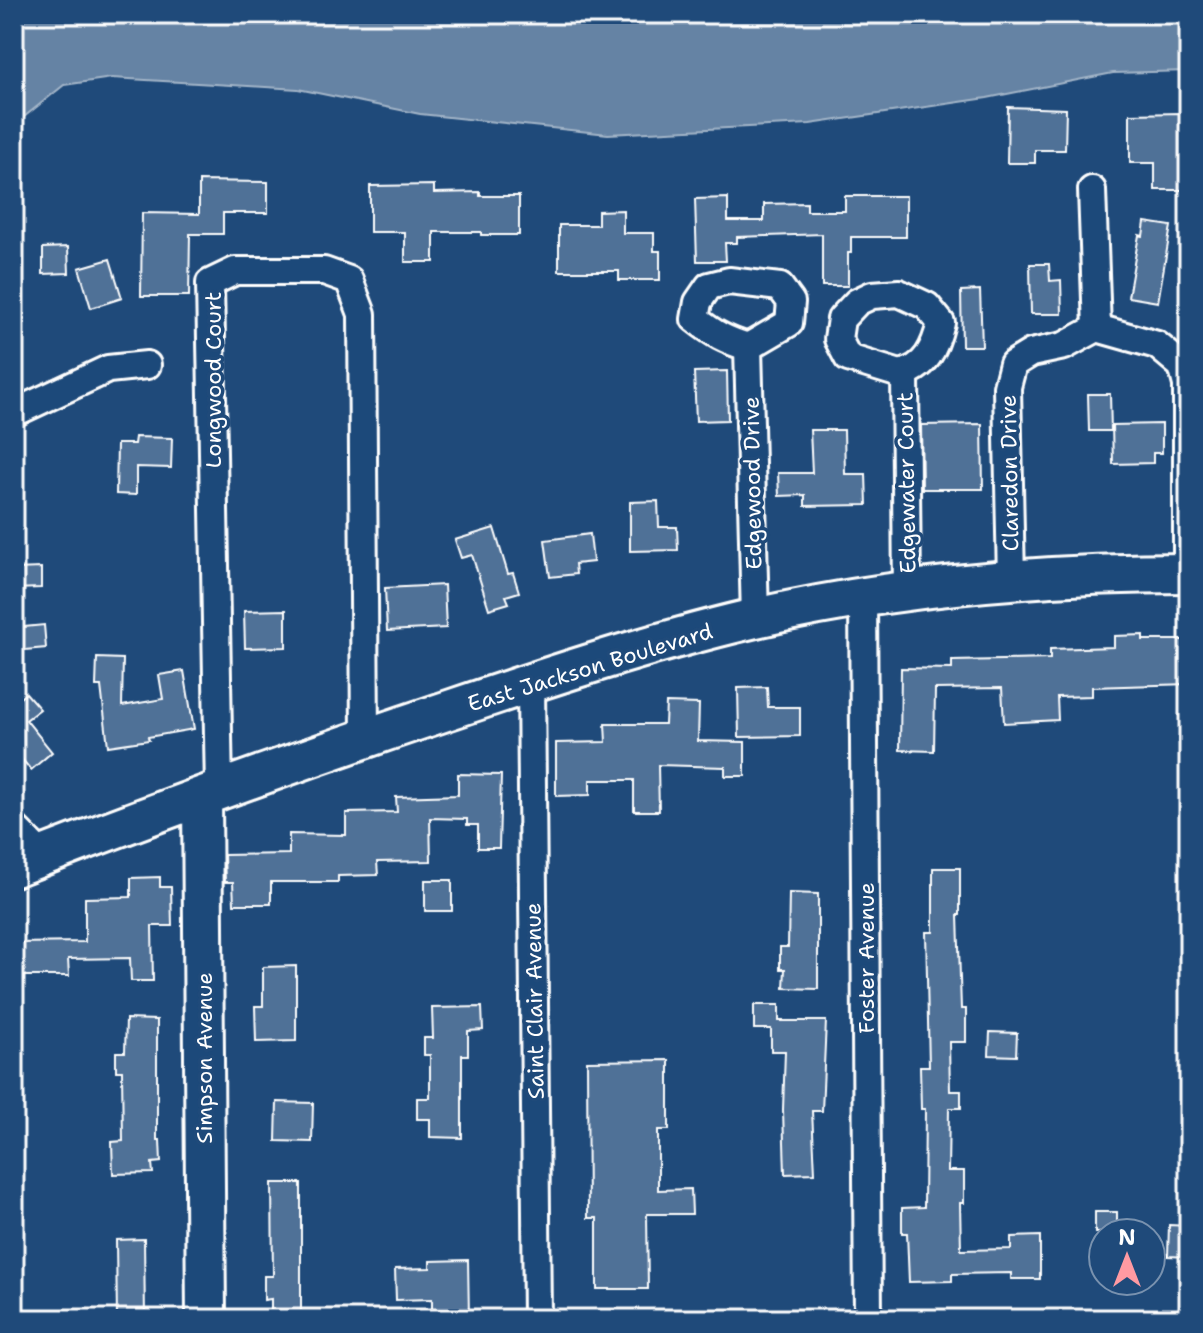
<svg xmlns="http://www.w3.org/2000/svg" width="1203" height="1333" font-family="'Shantell Sans',sans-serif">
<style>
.water{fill:#6583a4;stroke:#a3b5c8;stroke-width:2}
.building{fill:#507197;stroke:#fff;stroke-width:2}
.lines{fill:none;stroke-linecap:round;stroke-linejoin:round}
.street-casing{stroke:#fff;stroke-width:32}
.secondary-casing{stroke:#fff;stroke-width:44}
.street{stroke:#1f4a7a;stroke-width:26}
.secondary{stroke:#1f4a7a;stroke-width:38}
.labels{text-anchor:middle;stroke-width:7;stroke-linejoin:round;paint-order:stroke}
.street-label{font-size:22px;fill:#fff;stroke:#1f4a7a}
</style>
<rect width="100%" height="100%" fill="#1f4a7a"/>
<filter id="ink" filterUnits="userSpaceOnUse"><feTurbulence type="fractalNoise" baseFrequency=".0125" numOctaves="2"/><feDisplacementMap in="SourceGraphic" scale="16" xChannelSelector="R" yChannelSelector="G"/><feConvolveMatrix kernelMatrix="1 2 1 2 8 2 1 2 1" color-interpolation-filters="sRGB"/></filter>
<g filter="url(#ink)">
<polygon class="water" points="14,14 1189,14 1189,71 1113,73 987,98 810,124 608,134 420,114 298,89 112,78 64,85 14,125"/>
<g class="building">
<polygon points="1008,107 1066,109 1065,150 1035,150 1035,163 1007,163"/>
<polygon points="1182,113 1185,190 1155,190 1155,163 1130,163 1130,114"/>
<polygon points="199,181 268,182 268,213 223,213 223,234 190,234 189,296 141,296 142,213 199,214"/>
<polygon points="434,185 434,193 480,192 480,196 519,196 519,235 481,235 481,232 434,232 434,262 405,262 405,232 370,232 370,186"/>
<polygon points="845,196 906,196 906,237 851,237 851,253 848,253 848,286 822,286 822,234 737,237 737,243 725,243 726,261 697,261 695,199 728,198 728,221 764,221 764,204 807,203 807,211 845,211"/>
<polygon points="623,210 623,233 654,233 654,251 660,251 660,280 619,280 619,271 559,271 559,225 598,225 598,211"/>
<polygon points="1145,222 1171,226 1158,302 1128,297 1139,235 1143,236"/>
<polygon points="68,247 69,273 43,274 43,248"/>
<polygon points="110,259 122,298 91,308 79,268"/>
<polygon points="1030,264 1049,264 1050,281 1061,280 1062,314 1031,314"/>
<polygon points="980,290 982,346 962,346 961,291"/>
<polygon points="727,371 728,420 696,421 694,372"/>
<polygon points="1088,394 1110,394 1111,431 1089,431"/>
<polygon points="982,424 983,489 922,489 921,425"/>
<polygon points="1162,424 1162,453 1153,453 1153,463 1113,464 1112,425"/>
<polygon points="810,430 844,430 845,474 866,474 867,505 805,506 805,495 779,496 778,473 812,473"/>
<polygon points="135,437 172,438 171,468 136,467 136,495 116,494 117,444 134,444"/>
<polygon points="658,501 659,527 677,527 678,550 630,551 630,502"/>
<polygon points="494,528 508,574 513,573 519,592 506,596 509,603 489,609 472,555 461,558 455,540"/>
<polygon points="590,534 593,562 575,564 576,574 550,577 545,540"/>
<polygon points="41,568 41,588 14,589 14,569"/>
<polygon points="444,585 446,628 387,631 385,588"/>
<polygon points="286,610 286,647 245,648 244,611"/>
<polygon points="44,625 46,648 14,651 14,628"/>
<polygon points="1143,635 1143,640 1189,640 1189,684 1092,687 1092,696 1057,697 1058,720 1004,723 1002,688 935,689 934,751 900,750 901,668 952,669 952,661 1050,659 1050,649 1114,647 1114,636"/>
<polygon points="97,658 123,659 122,706 163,699 159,675 184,671 194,729 148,737 149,740 108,746 101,686 96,686"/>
<polygon points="767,687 768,707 800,707 800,736 739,737 738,688"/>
<polygon points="26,693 40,709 26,720 52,752 31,770 14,750 14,703"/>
<polygon points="666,703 699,704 698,741 745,742 745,776 725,776 725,767 658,765 659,811 634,811 634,780 590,780 590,795 556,796 556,743 606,742 605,724 665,724"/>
<polygon points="458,774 501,775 499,848 478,848 478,825 467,825 467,819 430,818 431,861 377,862 378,875 338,876 338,882 271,882 271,904 234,904 233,882 225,882 224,855 289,854 289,834 346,835 346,813 397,812 396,797 458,795"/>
<polygon points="933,868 960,868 960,915 958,915 961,1009 966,1009 966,1042 949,1042 950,1091 961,1091 961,1108 949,1108 948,1171 964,1171 964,1203 960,1203 961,1250 1011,1249 1011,1237 1040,1236 1040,1279 1011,1279 1011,1273 952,1274 952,1281 909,1282 907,1233 902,1233 902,1208 924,1207 925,1109 921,1109 920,1066 929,1066 926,932 933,932"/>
<polygon points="160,877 160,887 171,887 172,926 152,926 153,981 131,981 130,958 68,959 69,976 18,976 17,970 14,970 14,943 85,942 85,898 131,897 131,878"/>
<rect x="425" y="880" width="27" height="31"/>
<polygon points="789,893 818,894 818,989 784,988 785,969 780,969 780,947 788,947"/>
<polygon points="296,966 296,1041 256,1042 255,1006 263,1006 263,967"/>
<polygon points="754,1005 779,1005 779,1021 826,1021 822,1111 812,1111 815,1173 785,1174 783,1110 785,1051 771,1051 771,1029 754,1029"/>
<polygon points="482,1007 483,1030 468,1031 468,1055 462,1055 462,1138 430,1137 430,1119 417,1119 417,1098 430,1098 430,1055 424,1055 424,1038 433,1038 432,1008"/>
<polygon points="126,1019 157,1020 157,1140 160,1140 161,1162 152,1163 153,1173 113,1174 112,1142 123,1141 122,1071 116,1071 116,1052 125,1052"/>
<polygon points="990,1032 1017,1033 1016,1056 989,1055"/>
<polygon points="669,1060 669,1130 658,1130 658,1190 691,1189 692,1214 647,1214 648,1289 597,1289 597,1218 588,1218 587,1061"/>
<polygon points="277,1102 313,1103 312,1142 276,1141"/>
<polygon points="272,1183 301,1183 301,1312 271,1313 271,1299 264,1300 264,1276 273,1276"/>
<rect x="1095" y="1212" width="22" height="21"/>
<polygon points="1169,1225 1189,1226 1189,1257 1168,1256"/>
<polygon points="144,1239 145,1319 117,1319 116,1240"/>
<polygon points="468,1260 469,1319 432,1319 432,1299 396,1300 395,1269 430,1268 430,1261"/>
</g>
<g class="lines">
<defs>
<g id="street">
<polyline points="1092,190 1097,328"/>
<path d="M729,281L780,287L791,302L789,323L748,347C725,340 714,334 695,319L698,302L709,286Z"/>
<path d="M899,293L927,306L941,323C935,348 926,368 900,374L848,358L838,339L841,319L857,302L872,295Z"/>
<polyline points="748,347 755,618"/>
<polyline points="905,374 907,592"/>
<polyline points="14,413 108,369 147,365"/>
<polyline points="1011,580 1007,387 1013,364 1031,353 1064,346 1097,328 1157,345 1182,366 1187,385 1187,573"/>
<polyline points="863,598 868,1319"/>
<polyline points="531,682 537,1319"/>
<polyline points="219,791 210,283 235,271 324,271 349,280 362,314 365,738"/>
<polyline points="14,827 43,856"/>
</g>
<g id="secondary">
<polyline points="202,797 206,1319"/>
<path d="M14,867C159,811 305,758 452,709C550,676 650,643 751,619C894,586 1043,573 1189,573"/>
</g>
</defs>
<use href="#street" class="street-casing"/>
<use href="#secondary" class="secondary-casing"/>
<use href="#street" class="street"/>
<use href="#secondary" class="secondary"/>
</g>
</g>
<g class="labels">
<g class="street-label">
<text transform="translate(213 380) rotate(-90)" y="8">Longwood Court</text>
<text transform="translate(1009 473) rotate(-91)" y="8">Claredon Drive</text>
<text transform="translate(752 483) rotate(-91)" y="8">Edgewood Drive</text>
<text transform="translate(906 483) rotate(-91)" y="8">Edgewater Court</text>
<text transform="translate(590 667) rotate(-17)" y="8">East Jackson Boulevard</text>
<text transform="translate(866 958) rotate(-90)" y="8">Foster Avenue</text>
<text transform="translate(534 1001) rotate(-91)" y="8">Saint Clair Avenue</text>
<text transform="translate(204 1058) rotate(-90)" y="8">Simpson Avenue</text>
</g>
</g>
<rect width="1203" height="1333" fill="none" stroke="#1f4a7a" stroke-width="48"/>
<rect x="24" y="24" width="1155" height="1285" fill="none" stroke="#fff" stroke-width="3" filter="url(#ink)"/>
<g transform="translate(1127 1257)"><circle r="38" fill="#1f4a7a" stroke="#7992af" stroke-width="2"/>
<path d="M0-6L14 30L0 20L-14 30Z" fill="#ff9aa2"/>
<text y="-12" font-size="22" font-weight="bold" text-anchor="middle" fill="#ffffff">N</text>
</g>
</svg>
